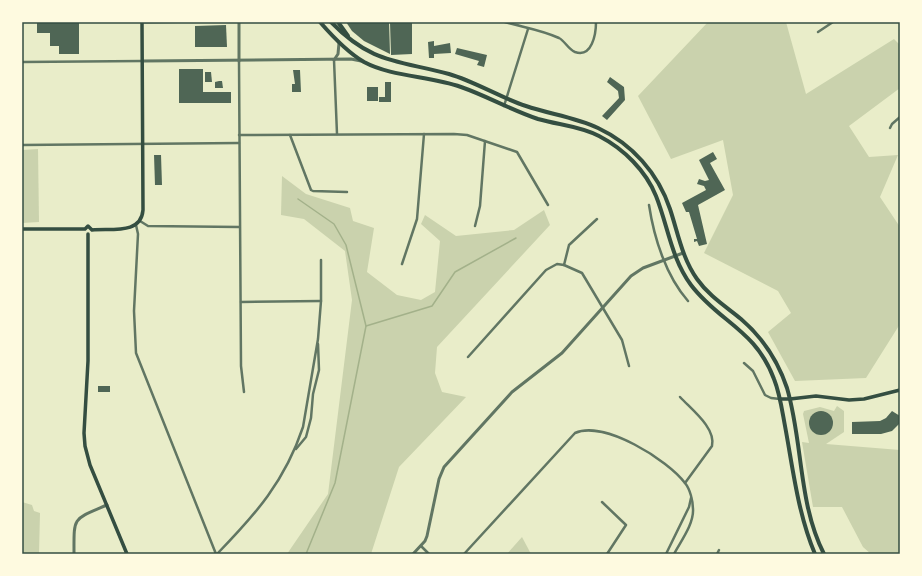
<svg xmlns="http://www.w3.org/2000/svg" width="922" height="576" font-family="'Libre Baskerville',serif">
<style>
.green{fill:#cad2ad}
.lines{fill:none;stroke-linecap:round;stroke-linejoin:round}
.stream{stroke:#a3b18a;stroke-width:1.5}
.building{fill:#4f6655}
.service{stroke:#617663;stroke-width:1}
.minor{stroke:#617663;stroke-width:2.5}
.tertiary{stroke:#617663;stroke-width:3}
.secondary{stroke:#344e41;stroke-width:3.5}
.primary{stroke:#344e41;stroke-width:4}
.trunk{stroke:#344e41;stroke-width:4}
.neatline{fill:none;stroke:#344e41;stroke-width:1.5}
</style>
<rect width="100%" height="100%" fill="#e9edc9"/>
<g class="green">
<polygon points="708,22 786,22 806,94 894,39 900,45 900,88 849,126 869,157 898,155 880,197 900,227 900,324 866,378 795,381 768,332 791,313 778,291 704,253 733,195 723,140 671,159 638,96"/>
<polygon points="38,149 39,222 22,223 22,150"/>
<polygon points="282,176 306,194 350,208 353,221 374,228 367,272 397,295 421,300 435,292 440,241 421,224 425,215 456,236 514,230 544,210 550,225 437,347 435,373 442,392 466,397 399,467 371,554 287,554 328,494 352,300 345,251 304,219 281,215"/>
<polygon points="837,406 844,411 844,432 826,444 900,450 900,554 871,554 863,547 842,507 813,507 802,442 809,443 803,414 804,411 820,407 834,411"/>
<polygon points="22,502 32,505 34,511 40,513 39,554 22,554"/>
<polygon points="522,537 531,554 507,554"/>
</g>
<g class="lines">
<g class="stream">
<polyline points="298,199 334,224 346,245 366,326 335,483 306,554"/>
<polyline points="366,326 432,306 455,272 516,238"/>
</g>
</g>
<g class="building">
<polygon points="37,22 79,22 79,54 59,54 59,46 50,46 50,33 37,33"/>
<polygon points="346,22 389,22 390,54 364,41 352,31"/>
<polygon points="390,22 412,22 412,54 391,55"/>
<polygon points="226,25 227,47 195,47 195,26"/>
<polygon points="434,41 434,46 450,43 451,53 434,54 434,58 429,58 428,42"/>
<polygon points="457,48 487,55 484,67 477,65 479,61 455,54"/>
<polygon points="179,69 203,69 203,92 231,92 231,103 179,103"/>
<polygon points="293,70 300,70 301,92 292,92 292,84 295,84"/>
<polygon points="205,72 211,72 212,82 205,82"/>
<polygon points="610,77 624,87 625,100 607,120 602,116 619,98 618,91 607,82"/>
<polygon points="219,81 222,81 223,88 215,88 215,82"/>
<polygon points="385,82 391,82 391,102 379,102 379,97 385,97"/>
<rect x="367" y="87" width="11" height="14"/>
<polygon points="713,152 717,159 710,163 725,190 698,205 707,244 699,246 697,241 694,242 694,239 697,239 689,212 686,212 682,203 706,190 704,186 697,184 699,179 705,181 709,180 699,160"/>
<polygon points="154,155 161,155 162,185 155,185"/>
<rect x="98" y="386" width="12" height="6"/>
<circle cx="821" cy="423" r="12"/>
<polygon points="892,411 900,416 900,423 892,431 881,434 852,434 852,422 880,421 886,418"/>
</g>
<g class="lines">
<polyline class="service" points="143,23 214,22"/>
<g class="minor">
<path d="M505,22C522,27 542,30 559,38C565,41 568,49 575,52C592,58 596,34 596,22"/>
<polyline points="818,32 833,22"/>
<polyline points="334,60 337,134"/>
<polyline points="239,61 241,366 244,392"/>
<polyline points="22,62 143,61"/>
<polyline points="504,106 528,29"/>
<polyline points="890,128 892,124 900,117"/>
<polyline points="239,135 454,134 467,135 517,152 548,205"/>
<polyline points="290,135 311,190 313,191 347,192"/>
<polyline points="22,145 239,143"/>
<path d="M649,205C654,238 666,276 688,301"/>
<polyline points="140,221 148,226 239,227"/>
<polyline points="136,225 138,234 134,311 136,353 216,554"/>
<polyline points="475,226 480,206 485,141"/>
<polyline points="402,264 417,219 424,134"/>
<polyline points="564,265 569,245 597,219"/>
<polyline points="241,302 321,301"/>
<polyline points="468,357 546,270 557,264 564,265 582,273 622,340 629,366"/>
<polyline points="744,363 753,371 765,395 771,398 780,399"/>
<path d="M680,397C692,410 716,428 712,446L685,483"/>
<polyline points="296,449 306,437 311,418 313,394 319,370 318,344"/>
<polyline points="602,502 626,525 607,554"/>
<polyline points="421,546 429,554"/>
<path d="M217,554C256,514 285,481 303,427L318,339L321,301V260"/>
<path d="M464,554L575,433C604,420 668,460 685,483C690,489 693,501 693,509C694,524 681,541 674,554"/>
<polyline points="666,554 689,507 691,498"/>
<polyline points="717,554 719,550"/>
</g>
<g class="tertiary">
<polyline points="239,22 239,61"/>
<polyline points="334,60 338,54 339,43"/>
<polyline points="143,61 351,59 361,61"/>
<path d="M74,554C74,516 72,520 107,505"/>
<polyline points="413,554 425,541 427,536 439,479 444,467 512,392 562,353 631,276 643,268 683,253"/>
</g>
<g class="secondary">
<path d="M22,229H85L88,226L92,230C111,228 141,235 143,210L142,22"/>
<polyline points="88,234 88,361 84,433 85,446 90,465 127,554"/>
<polyline points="780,399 790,399 816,396 849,400 864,399 900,390"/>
</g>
<polyline class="primary" points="338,22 348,36"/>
<g class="trunk">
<path d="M320,22C333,37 347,52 364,62C392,77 430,76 461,87C487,96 511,110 538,119C559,125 580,126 599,136C624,149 646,171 656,196C668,226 671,258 691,285C719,322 756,330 774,379C780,394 782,410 785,426C793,469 798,514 815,554"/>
<path d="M331,22C372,64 397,60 449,74C476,82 499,97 526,106C549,114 575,117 598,128C632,144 658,173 670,209C678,233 682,258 697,279C709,296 725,306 741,319C762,337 778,361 787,388C803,442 798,503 824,554"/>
</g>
</g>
<rect width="922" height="576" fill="none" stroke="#fefae0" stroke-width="46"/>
<rect x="23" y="23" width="876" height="530" class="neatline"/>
</svg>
